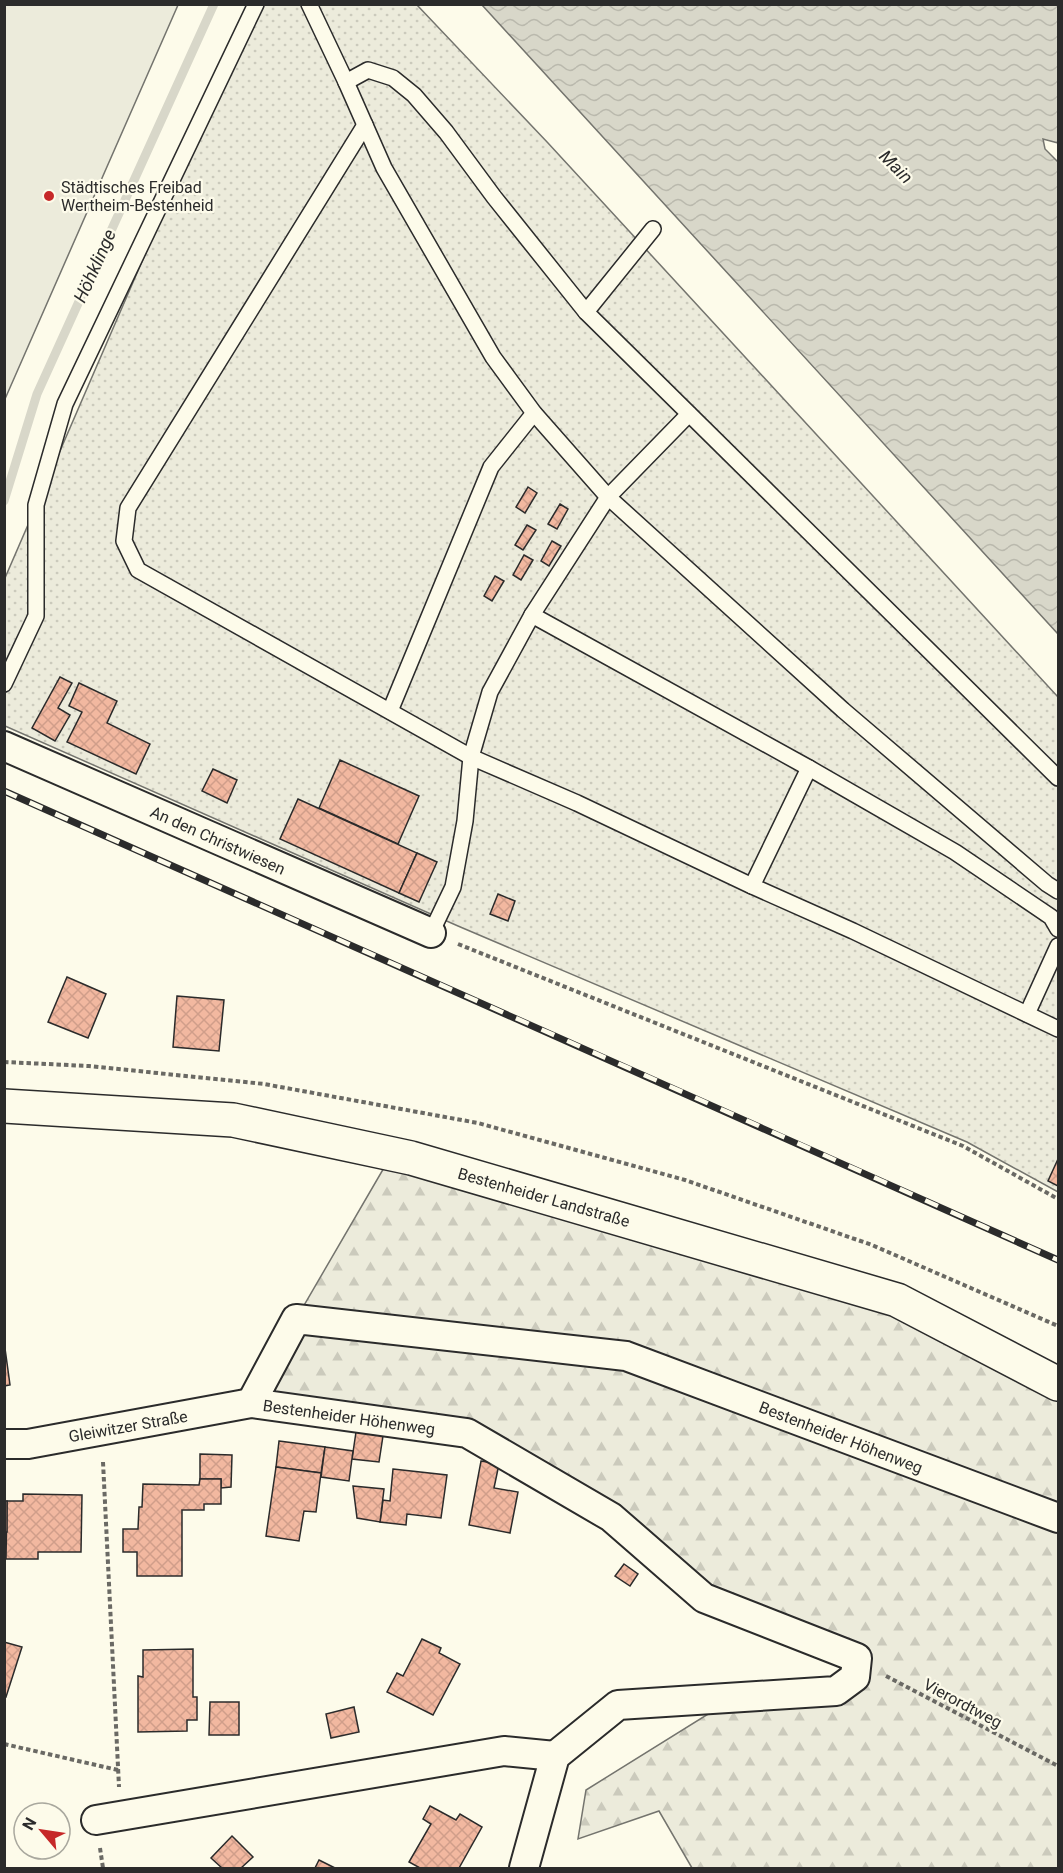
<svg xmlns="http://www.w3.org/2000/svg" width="1063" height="1873" font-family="Roboto,sans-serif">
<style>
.green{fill:#ecebdb;stroke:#74746e;stroke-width:1.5}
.forest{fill:url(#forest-firs);stroke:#74746e;stroke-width:1.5}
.park{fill:url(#park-dots);stroke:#74746e;stroke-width:1.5}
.water{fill:url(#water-waves);stroke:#74746e;stroke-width:1.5}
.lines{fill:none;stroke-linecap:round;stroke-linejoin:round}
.stream{stroke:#d8d7c9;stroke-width:9}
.building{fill:url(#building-cross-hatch);stroke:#2b2b2b;stroke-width:1.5}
.service-casing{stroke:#2b2b2b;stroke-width:18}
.minor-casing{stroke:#2b2b2b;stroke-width:32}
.secondary-casing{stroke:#2b2b2b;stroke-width:36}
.path{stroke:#6a6964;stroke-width:4;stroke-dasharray:4.5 3;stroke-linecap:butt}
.service{stroke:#fdfbea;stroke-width:15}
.minor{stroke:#fdfbea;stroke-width:28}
.secondary{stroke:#fdfbea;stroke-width:33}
.rail-casing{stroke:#2b2b2b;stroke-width:7}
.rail{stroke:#fdfbea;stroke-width:4.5;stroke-dasharray:14;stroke-linecap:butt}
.poi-dot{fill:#c62828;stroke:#fdfbea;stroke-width:2}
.labels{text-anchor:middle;stroke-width:4.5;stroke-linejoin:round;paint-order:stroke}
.poi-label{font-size:16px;fill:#2b2b2b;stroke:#fdfbea;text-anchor:start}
.street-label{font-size:16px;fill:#2b2b2b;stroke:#fdfbea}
.water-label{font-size:18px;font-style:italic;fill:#2b2b2b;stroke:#fdfbea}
</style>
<defs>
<pattern id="forest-firs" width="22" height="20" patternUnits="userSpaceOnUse" patternTransform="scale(1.5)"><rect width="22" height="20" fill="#ecebdb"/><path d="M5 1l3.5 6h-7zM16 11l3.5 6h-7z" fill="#cbcabc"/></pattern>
<pattern id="park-dots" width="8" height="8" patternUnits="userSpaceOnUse" patternTransform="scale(1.5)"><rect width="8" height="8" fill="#ecebdb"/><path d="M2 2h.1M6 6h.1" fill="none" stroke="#cbcabc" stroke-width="1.8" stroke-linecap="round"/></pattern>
<pattern id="water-waves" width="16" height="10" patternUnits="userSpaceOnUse" patternTransform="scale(1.5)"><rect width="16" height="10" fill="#d8d7c9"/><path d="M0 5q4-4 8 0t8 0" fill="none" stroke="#bab9ad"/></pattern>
<pattern id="building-cross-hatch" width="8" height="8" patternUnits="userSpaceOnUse" patternTransform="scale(1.5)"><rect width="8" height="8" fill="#f2b8a0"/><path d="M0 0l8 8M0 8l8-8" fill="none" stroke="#d09e8a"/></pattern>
</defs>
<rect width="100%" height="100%" fill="#fdfbea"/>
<polygon class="green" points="5,4 178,5 5,399 4,5"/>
<polygon class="forest" points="392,1154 897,1300 1058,1384 1058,1868 692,1868 659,1811 578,1839 586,1790 729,1701 832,1691 856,1660 706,1605 614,1519 468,1433 251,1403 296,1319"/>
<polygon class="park" points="253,5 417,5 548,143 1058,697 1058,1192 967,1142 458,926 5,726 5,578"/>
<polygon class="water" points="482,5 1058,5 1058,143 1043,139 1045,149 1058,162 1058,634"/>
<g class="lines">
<polyline class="stream" points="4,501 37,394 214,4"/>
</g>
<g class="building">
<polygon points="528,487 537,493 525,513 516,507"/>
<polygon points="560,504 568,509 557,529 548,524"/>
<polygon points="527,525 536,530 523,550 515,545"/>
<polygon points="552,541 561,546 549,566 541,561"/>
<polygon points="524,555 533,560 521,580 513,575"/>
<polygon points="495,576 504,581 492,601 484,596"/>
<polygon points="60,677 72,683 58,708 70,715 55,741 32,728"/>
<polygon points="79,683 117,701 107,723 150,744 136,774 67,742 82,712 69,706"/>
<polygon points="340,760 419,796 398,844 319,808"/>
<polygon points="213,769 237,780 227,803 202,791"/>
<polygon points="298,799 417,853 399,893 280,839"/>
<polygon points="417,853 437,862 419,902 399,893"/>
<polygon points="498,894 515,901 508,921 490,914"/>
<polygon points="67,977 106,994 88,1038 48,1022"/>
<polygon points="177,996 224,1000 219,1051 173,1047"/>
<polygon points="1058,1159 1058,1186 1048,1181"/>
<polygon points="4,1341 10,1385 4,1386"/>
<polygon points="356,1432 383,1436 379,1462 352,1459"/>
<polygon points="279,1441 325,1447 321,1473 276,1467"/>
<polygon points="325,1447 353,1451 349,1481 321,1477"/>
<polygon points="200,1454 232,1455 231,1487 221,1488 221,1479 200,1479"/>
<polygon points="481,1461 499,1464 494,1488 518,1492 510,1533 469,1525"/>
<polygon points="276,1467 321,1473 316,1512 304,1511 299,1541 266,1536"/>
<polygon points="393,1469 447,1475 441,1518 407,1514 406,1525 380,1522 383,1500 390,1501"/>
<polygon points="200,1479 221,1479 221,1504 204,1504 204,1510 182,1510 182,1576 137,1576 137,1552 123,1552 123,1529 138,1529 139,1507 142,1507 143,1484 199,1485"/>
<polygon points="353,1486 384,1489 380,1522 357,1518"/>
<polygon points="23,1494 82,1495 81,1552 38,1552 38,1559 6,1559 7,1501 23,1501"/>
<rect x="4" y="1501" width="3" height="31"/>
<polygon points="624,1564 638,1574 630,1586 615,1576"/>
<polygon points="422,1639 441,1648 439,1653 460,1664 433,1715 387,1692 397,1673 403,1676"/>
<polygon points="4,1642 22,1647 6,1697 4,1696"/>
<polygon points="193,1649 193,1697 197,1697 197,1720 187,1720 187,1731 138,1732 138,1676 143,1677 143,1650"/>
<polygon points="210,1702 239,1702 239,1735 209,1735"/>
<polygon points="354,1707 359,1732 331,1738 326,1714"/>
<polygon points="430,1806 456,1820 460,1814 482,1827 459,1868 420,1868 409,1862 431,1824 423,1819"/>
<polygon points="232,1836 253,1857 241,1868 222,1868 211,1858"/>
<polygon points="319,1860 335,1868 315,1868"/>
</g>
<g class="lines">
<defs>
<g id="service">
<polyline points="309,4 346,82"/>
<polyline points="365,125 128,508 124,541 138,570 471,757 577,803 752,886 853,931 1058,1029"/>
<polyline points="586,312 653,229"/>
<polyline points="532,615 809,768 955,852 1051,917 1058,929"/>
<polyline points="4,684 36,616 36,505 65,404 256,4"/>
<polyline points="390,711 491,467 534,413"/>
<polyline points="1058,778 586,312 494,197 446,132 414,95 393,78 368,70 346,82 384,168 493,357 534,413 608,497 843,710 1047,884 1058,891"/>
<polyline points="752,886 809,768"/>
<polyline points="431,933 453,887 465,821 471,757 490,692 532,615 608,497 689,414"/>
<polyline points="1027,1014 1058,946"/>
</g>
<g id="minor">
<polyline points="4,746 431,933"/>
<polyline points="4,1444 28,1444 251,1403"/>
<polyline points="96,1820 504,1751 555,1756"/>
<polyline points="524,1868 555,1756 618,1705 836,1691 855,1677 857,1658 704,1598 611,1517 467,1433 251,1403 296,1319 626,1356 1058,1518"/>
</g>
<polyline id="secondary" points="4,1106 233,1120 411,1158 897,1300 1058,1384"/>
</defs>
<use href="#service" class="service-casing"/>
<use href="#minor" class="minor-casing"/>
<use href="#secondary" class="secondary-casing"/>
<g class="path">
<polyline points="458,944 963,1146 1058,1199"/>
<polyline points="4,1062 89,1066 264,1084 478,1123 685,1180 872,1245 1058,1326"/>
<polyline points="103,1462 119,1787"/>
<polyline points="886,1676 1058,1766"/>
<polyline points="4,1744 118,1770"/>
<polyline points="100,1848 103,1868"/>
</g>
<use href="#service" class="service"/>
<use href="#minor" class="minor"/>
<use href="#secondary" class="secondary"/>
<defs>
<path id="rail" d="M4,791C356,948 708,1102 1058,1260"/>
</defs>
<use href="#rail" class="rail-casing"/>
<use href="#rail" class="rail"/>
</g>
<circle class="poi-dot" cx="49" cy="196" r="6"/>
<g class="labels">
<g class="poi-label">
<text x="61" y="193">Städtisches Freibad<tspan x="61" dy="18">Wertheim-Bestenheid</tspan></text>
</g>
<g class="street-label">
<text transform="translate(218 840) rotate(24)" y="6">An den Christwiesen</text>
<text transform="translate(544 1197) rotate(16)" y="6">Bestenheider Landstraße</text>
<text transform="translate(349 1417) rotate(8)" y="6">Bestenheider Höhenweg</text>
<text transform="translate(128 1426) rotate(-10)" y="6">Gleiwitzer Straße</text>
<text transform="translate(841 1437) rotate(21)" y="6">Bestenheider Höhenweg</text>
<text transform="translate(963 1703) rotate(28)" y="6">Vierordtweg</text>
</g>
<g class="water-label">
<text transform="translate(896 167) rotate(45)" y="6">Main</text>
<text transform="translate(95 266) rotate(-66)" y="6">Höhklinge</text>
</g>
</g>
<rect width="1063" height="1873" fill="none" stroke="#2b2b2b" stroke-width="12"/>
<g transform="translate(42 1831) rotate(299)"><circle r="28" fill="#fdfbea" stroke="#a9a89e" stroke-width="1.5"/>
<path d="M0-4.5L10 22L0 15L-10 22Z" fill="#c62828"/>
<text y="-9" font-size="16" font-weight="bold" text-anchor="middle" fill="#2b2b2b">N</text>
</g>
</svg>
